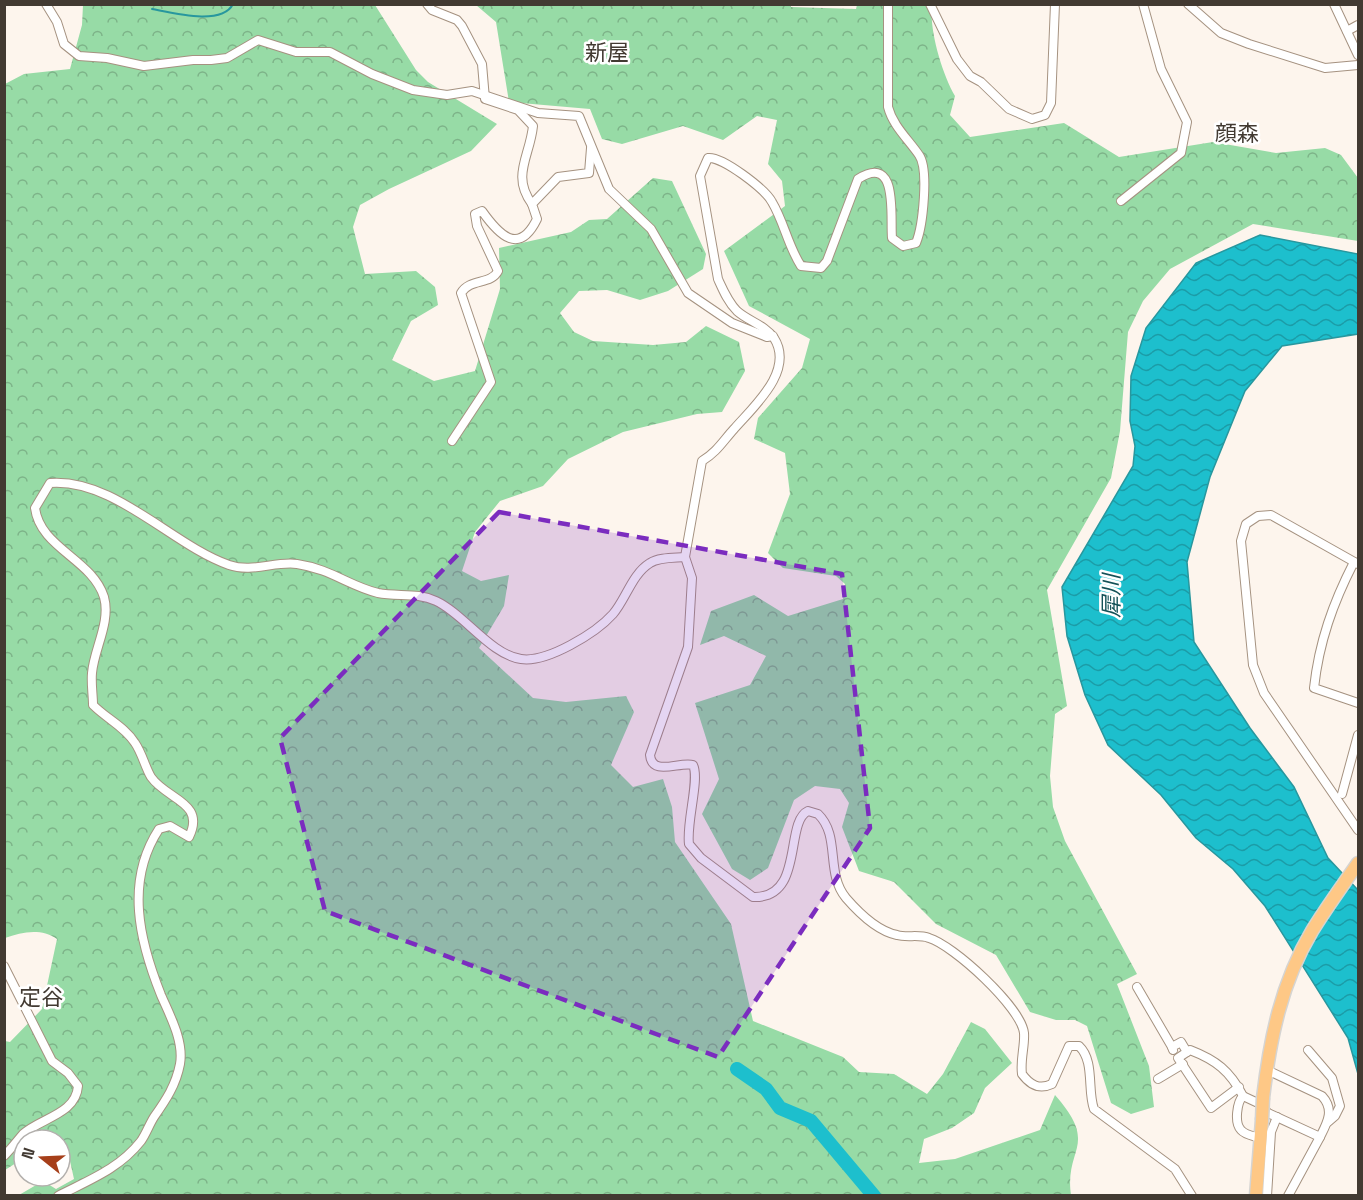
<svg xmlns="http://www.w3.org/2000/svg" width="1363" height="1200" font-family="'Space Grotesk','Noto Sans JP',sans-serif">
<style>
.forest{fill:url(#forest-crowns)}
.water{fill:url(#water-waves);stroke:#28979e;stroke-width:1.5}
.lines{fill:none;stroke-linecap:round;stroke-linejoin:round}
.stream{stroke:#28979e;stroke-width:2}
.river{stroke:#1dbfcd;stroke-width:14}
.minor-casing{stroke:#a59280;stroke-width:10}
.highway-casing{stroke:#d5d4d2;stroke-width:15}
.minor{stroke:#fff;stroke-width:8}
.highway{stroke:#fec886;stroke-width:12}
.highway-bridge-casing{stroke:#d5d4d2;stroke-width:15;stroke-linecap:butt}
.highway-bridge{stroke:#fec886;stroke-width:12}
.marked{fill:#7b2cbf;fill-opacity:0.2;stroke:#7b2cbf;stroke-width:4.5;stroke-dasharray:12 8;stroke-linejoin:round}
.labels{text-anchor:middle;stroke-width:5;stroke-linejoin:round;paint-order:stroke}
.neighbourhood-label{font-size:22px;fill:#423a32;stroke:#fff}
.water-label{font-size:22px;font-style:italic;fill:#145157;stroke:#fff}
</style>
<defs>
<pattern id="forest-crowns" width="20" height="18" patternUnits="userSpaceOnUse" patternTransform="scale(1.5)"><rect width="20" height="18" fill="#97dba6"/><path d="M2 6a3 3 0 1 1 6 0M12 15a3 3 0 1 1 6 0" fill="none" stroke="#7db388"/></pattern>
<pattern id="water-waves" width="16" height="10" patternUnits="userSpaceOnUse" patternTransform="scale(1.5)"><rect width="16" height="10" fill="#1dbfcd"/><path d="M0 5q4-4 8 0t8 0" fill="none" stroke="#1b9ca7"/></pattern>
</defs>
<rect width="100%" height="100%" fill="#fdf5ed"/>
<g class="forest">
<path d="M790,4L791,7L856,9L857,5H932C929,30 942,73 955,96L950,115L970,137L1064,123L1119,157L1213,142L1276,153L1325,148L1341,155L1358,178V241L1253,224L1170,269L1143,301L1128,332L1120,431L1111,478L1047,590L1067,706L1055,714L1050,776L1053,807L1065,841L1137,974L1117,984L1149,1066L1154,1107L1131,1114L1111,1103L1087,1026L1075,1020H1056L1030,1012L996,955L936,924L894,882L859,871L842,827L849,803L840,789L815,786L794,800L768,868L750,880L732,869L702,814L719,779L695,703L750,685L766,656L724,636L700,645L711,611L754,595L788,616L843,599L845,584L836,576L783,568L768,553L790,494L785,453L754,439L758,418L802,368L810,339L749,306L724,251L785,206L782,181L768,164L777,120L757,116L723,140L683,126L622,144L602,139L590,109L509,102L496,22L476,5Z"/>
<path d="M83,5H375L416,70L428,82L497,124L471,151L389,189L360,205L353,227L365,274L416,271L435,287L438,305L411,321L392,360L434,381L475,371L500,289L499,248L571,232L589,220L607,219L653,178L672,181L706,254L703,269L668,291L640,300L607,290L579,291L560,313L574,332L593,341L653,345L686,342L706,326L739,342L745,371L722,412L697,414L623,432L568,459L543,486L500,501L475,532L462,571L481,581L509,575L504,606L479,648L533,698L566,702L626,696L634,712L611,765L633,787L663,779L672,807L675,842L731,924L753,1021L843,1057L859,1072L894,1074L927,1094L943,1074L971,1022L985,1029L1012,1063L985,1088L974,1113L952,1128L924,1139L919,1163L955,1159L1040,1130L1055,1095C1100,1146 1064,1147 1071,1195H19L43,1181L56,1189L74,1179L70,1161L60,1155V1140H24V1158L5,1170V1041L10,1042L42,1009L57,939C41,928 22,932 5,938V84L24,74L70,69L82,25Z"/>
</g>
<polygon class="water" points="1260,235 1358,254 1358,334 1282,346 1245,391 1210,477 1187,562 1194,642 1250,728 1294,787 1328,858 1358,890 1358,1074 1348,1038 1265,906 1233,869 1196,838 1161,795 1108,745 1085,695 1067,636 1062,587 1133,466 1135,446 1130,421 1131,376 1146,328 1196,263"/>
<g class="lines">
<path class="stream" d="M152,9C173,13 222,26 233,4"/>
<polyline class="river" points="737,1069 766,1089 780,1108 811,1121 874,1196"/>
<defs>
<g id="minor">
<polyline points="46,4 57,22 64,44 79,56 107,58 144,66 193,60 211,60 227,58 258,40 296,52 330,52 372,74 413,90 447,95 472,91 538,113 579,116 609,189 651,229 688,293 732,323 767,337 773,336"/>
<path d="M427,4L432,10L457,20L462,26L482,64L485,99L518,110L533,126C530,156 511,176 532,204"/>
<path d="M888,4V107C893,126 908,139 919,155C929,169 923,226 916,243L903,246L892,238C890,216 899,153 858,179L827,261L821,268L801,266C788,246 784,222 772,202C765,189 722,156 708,158L700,176L718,279C723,290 728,302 737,311C748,321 765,325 774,338C795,371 753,407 734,429C723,441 717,452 702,461L685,557L692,578L688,647L650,755C652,777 680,761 693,765C700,779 686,823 689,844L701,858L753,897C805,899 784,822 808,811L818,814C841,836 825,873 846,898C859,913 877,931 897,935C907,938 919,934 929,938C953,945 1021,1007 1024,1033C1025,1046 1020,1060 1022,1074C1030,1085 1039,1090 1052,1084L1069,1046H1079C1095,1061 1087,1090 1094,1109L1175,1169L1192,1196"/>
<polyline points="930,4 957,59 970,76 981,82 1009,109 1032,119 1045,115 1051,103 1055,4"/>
<polyline points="1188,4 1221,33 1249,44 1325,68 1358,65"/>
<polyline points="1334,4 1358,55"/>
<polyline points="1347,31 1358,25"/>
<polyline points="1121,201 1181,153 1187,122 1161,69 1143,4"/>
<path d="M452,441L491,382L461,293C470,278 491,285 498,271L477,226L475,214L482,211C499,235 519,256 537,219L532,204L558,177L589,173L591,148"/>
<path d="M1354,562C1333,603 1319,642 1314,688L1358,703"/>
<polyline points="1358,564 1271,515 1258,516 1246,524 1241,541 1253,665 1264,693 1358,830"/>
<polyline points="1342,794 1358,735"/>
<path d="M4,966L52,1061L68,1073L78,1086C76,1114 41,1118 23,1134C17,1141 11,1149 4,1156"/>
<polyline points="1137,987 1172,1047"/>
<polyline points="1173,1050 1172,1047 1181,1042 1187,1052"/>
<polyline points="1308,1050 1332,1078 1340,1106 1335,1116 1328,1122"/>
<polyline points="1158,1079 1183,1064"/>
<path d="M1239,1087L1211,1108L1178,1058L1190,1050C1216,1060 1230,1071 1243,1096"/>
<path d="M1260,1138C1254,1136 1245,1135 1241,1130C1234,1123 1237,1102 1243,1096L1260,1104L1268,1113L1320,1137C1327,1123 1335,1110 1322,1096L1267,1070"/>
<path d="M58,1196C89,1180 119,1169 141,1141C146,1134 149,1125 154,1117C166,1100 176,1085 180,1064C184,1041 170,1016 161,995C139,940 125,881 159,829L170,826L189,837C206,802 167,800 151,777C145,767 142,753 135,743C125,727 107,719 93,705C93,695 91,684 92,673C94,649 111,622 104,597C92,559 40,548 35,508L50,483C114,478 172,545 229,565C252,573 275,561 297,564C331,569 349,586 378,593C398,597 417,592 436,601C464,614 491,655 521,659C547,663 596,633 613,614C626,599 632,574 650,563C659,557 675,558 685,557"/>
<polyline points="1267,1196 1271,1132 1277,1117"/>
<polyline points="1288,1196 1320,1137"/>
</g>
<g id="highway">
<path d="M1263,1098C1270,1039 1281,983 1312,931C1326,908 1343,885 1358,863"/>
<polyline points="1256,1196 1262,1120"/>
</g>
</defs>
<use href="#minor" class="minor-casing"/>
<use href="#highway" class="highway-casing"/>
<use href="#minor" class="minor"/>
<use href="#highway" class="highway"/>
<defs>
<polyline id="highway-bridge" points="1262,1120 1263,1098"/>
</defs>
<use href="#highway-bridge" class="highway-bridge-casing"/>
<use href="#highway-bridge" class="highway-bridge"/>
</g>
<path class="marked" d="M499,512L842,574L870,828L718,1057L325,911L280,738Z"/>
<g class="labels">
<g class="neighbourhood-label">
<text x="607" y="60">新屋</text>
<text x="1237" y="141">顔森</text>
<text x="41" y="1005">定谷</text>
</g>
<g class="water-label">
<text transform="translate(1111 596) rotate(-90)" y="8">犀川</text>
</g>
</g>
<rect width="1363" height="1200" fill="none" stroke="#423a32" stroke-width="12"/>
<g transform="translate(42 1158) rotate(288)"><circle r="28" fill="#ffffff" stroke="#b3b0ad" stroke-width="1.5"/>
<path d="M0-4.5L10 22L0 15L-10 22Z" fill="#a63f1a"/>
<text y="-9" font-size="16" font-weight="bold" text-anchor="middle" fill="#423a32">N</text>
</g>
</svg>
